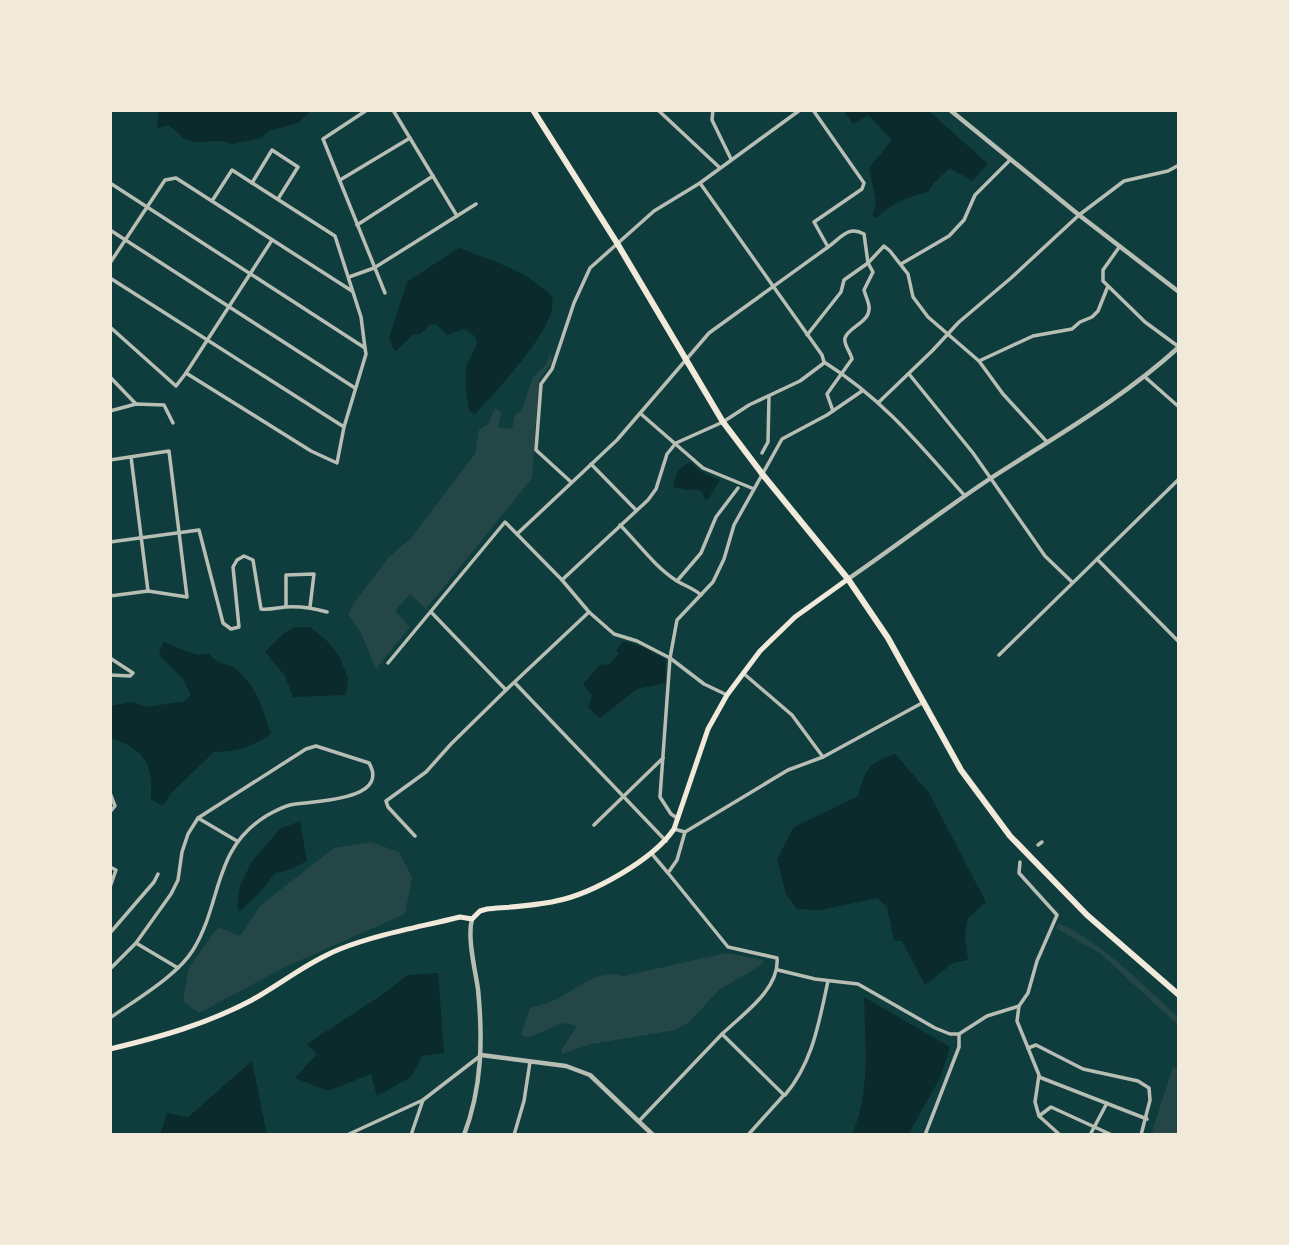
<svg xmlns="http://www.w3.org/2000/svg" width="1289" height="1245" font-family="Bitter,serif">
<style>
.green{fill:#244646}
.water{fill:#0a2a2b}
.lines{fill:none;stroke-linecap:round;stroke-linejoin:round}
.minor{stroke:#b8beb3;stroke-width:3.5}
.tertiary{stroke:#b8beb3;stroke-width:4.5}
.secondary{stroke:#f1e9da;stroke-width:5}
.primary{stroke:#f1e9da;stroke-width:6}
</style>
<rect width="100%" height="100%" fill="#0f3d3e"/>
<g class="green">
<polygon points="551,353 552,362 539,380 532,478 426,609 410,594 395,611 410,627 376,669 361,633 348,614 353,604 389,557 411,538 475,454 479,430 488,424 495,408 501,412 498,427 512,429 515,414 521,412 533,377 545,366"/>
<polygon points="371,842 399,852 412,877 405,914 285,967 199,1013 183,1001 189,967 218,927 240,936 261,905 334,848"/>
<path d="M1059,923C1106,946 1141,983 1179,1018V1026L1100,953L1056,928Z"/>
<path d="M726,953L763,960V964L719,990L689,1022L675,1030L591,1044L562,1054V1049L577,1026L562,1023L532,1036L526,1037L521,1035L530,1008C539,1005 549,1003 557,999C578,988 598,968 624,976Z"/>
<polygon points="1173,1067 1179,1068 1179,1135 1151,1135"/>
</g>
<g class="water">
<polygon points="159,110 317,110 310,112 298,123 269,131 261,138 232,144 221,141 193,142 183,138 169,125 157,128"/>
<path d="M843,110H928L988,164L972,181L950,168L933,184L928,192C908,196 890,205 876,218L872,216L876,203L869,168L892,140L868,115L853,124Z"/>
<path d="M459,248C487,259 513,266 537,284C541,287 547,291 550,294C568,318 491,396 475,414L469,410C467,399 465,382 466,371C466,353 491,342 464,329L447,335L437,325L430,324L421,334L413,335L396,351L392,347L389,338L407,282Z"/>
<path d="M691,462L701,472L720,480L709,498L705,500L702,492L697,489L688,490L673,487C676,475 678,466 691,462Z"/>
<polygon points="295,627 310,627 326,640 339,656 348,678 346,695 293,697 285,676 265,652 284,633"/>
<polygon points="623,641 643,647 665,659 666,683 637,689 600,718 588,707 592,696 583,684 600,665 610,664 619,653 616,650"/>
<path d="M163,642L197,655L209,653C220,668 226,661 237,670C257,687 263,710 271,734C249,748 239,751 214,752L171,793L163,806L151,799C153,765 146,749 110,738V706L132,702L147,707L185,701L191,695L183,679L159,655Z"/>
<path d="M895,754L929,793L986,902L968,918L965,936L968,960L953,963L925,985L902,941H894L887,907L877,898L821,910L797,909L786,894L777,859L794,827L858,796C866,768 867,764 895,754Z"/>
<polygon points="300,821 307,861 289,870 275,873 258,895 240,911 237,906 240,886 251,863 280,829"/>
<polygon points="438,973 444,1053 422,1056 411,1077 377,1096 371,1074 328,1091 295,1078 317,1054 307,1044 386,992 407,975"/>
<path d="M864,997L950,1047L940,1078L908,1135H852C871,1090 865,1044 864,997Z"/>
<polygon points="252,1061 267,1135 160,1135 167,1113 188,1117"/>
</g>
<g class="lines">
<g class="minor">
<polyline points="367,110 323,139 385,293"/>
<polyline points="393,110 457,216"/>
<polyline points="658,110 719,167"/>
<polyline points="713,110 712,120 731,159"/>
<polyline points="340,180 410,138"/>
<polyline points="110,183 365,348 366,354 344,427 337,463 311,451 186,373 272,240"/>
<polyline points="252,183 272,150 298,167 278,199"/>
<path d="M700,183L822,355L824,362C883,399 920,445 965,496"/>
<polyline points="212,201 232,170 335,236 361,317 365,348"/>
<polyline points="357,225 433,176"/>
<polyline points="110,230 355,388"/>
<polyline points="1120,246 1103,270 1103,281 1145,322 1179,347"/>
<path d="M828,247C841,238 848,225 864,234L868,263L873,272L864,290C865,295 869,302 869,307C871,322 848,327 845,338C843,344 851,353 852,359L827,394L833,411"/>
<polyline points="110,263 165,180 176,178 352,291"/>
<polyline points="901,264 949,236 964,220 975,195 1010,160"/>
<polyline points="349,277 374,268 476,204"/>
<polyline points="110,278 344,427"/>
<polyline points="110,327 176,386 186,373"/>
<polyline points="807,335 841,292 844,280 868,263 884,246 890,251 908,274 913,297 928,317 979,361 1003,394 1047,442"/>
<polyline points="979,361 1033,336 1072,329 1080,322 1092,317 1098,311 1108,286"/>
<polyline points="909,374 973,453 1045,556 1072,582"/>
<polyline points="110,377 136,404"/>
<polyline points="1145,377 1179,407"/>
<polyline points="879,402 932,351 959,322 1011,278 1079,215 1124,181 1168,171 1179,165"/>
<polyline points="110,411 136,404 164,405 173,423"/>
<polyline points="641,414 703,468 754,489"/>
<polyline points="762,453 768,442 769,396"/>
<polyline points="131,457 148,591"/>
<polyline points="110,460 169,451 187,597 148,591 110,596"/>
<polyline points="591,464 636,510"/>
<polyline points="571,482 536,450 541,384 552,369 574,303 590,268 654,211 700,183 800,110"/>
<path d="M620,525C638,543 655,567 677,581C685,586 693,588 701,595"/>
<polyline points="517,534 617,440 709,333 828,247 814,222 862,189 864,183 813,110"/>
<path d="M110,542L199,530L223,623L231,629L239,627L233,567L237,560L244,556L253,560L261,609C270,610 276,608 285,607C300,606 313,608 327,612"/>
<polyline points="1097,559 1179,642"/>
<polyline points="562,580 648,500 656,489 667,454 676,443 723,422 749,405 800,381 824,363"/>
<polyline points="677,581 701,553 716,517 738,488"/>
<polyline points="286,606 286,575 314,574 310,607"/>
<polyline points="431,612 506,690"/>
<polyline points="999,655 1179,479"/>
<polyline points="110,658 133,673 130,676 110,675"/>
<polyline points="388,663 505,522 562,580 589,612 614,634 637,641 670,658 704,684 727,695"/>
<polyline points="743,673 792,715 823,757"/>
<polyline points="515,683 666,841"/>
<polyline points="110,793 115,806 110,812"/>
<polyline points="198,818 237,841"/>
<polyline points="677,818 671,814 660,797 670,658 677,620 713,582 724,559 734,525 782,439 827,415 862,391"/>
<polyline points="594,825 663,758"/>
<path d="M674,829L685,832L677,860L668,873L728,947L777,958C780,989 743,1014 722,1034"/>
<polyline points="685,832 788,770 823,757 922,703"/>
<polyline points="415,836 388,807 386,801 426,772 451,744 506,690 589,612"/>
<polyline points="1038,845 1042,842"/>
<polyline points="652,854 668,873"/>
<polyline points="1020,862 1019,873 1057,915 1037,961 1028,993 1019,1006 1017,1021 1039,1075 1035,1102 1039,1116 1060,1135"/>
<polyline points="110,867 116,870 110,887"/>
<polyline points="110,933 154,882 158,874"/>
<polyline points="136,943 178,968"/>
<path d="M110,969L136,943L171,894L178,880L182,852L188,834L198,818L306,749L316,746L369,763C391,801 312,801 290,805C282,807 273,812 266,816C212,850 223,901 193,950C177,976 135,1000 110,1018"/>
<polyline points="778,970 815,979 858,984 935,1028 950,1034 959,1034 987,1016 1019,1006"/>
<polyline points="1028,1048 1036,1045 1083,1069 1138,1081 1149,1088 1150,1100 1141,1135"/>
<polyline points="1039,1077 1147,1119"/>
<path d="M785,1095C813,1062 819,1022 828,981"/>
<polyline points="1039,1116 1051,1107 1112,1135"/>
<polyline points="639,1121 722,1034 784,1095 748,1135"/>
<polyline points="347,1135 423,1100 480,1056"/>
<polyline points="411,1135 423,1100"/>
<polyline points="514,1135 524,1101 530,1062"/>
<polyline points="925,1135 959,1047 959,1035"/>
<polyline points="1090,1135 1107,1103"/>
</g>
<g class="tertiary">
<polyline points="950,110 1079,215 1179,292"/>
<path d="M848,579C896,546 943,510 991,478C1056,436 1122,399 1179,347"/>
<polyline points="481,1055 566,1066 590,1075 653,1135"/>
<path d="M464,1135C482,1088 483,1039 478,989C475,969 467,937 472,919"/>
</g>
<path class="secondary" d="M110,1049C160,1037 207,1024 252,1000C282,983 308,962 340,949C378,934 420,927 460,917L472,919L480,911L487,909C510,907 534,906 556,901C592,894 653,860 674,829L708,729L727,695L760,651L795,617L848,579"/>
<polyline class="primary" points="533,110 617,243 723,422 763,475 848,579 888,638 961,770 1010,836 1087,915 1179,995"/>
</g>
<rect width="1289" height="1245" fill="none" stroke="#f1e9da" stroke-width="224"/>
</svg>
